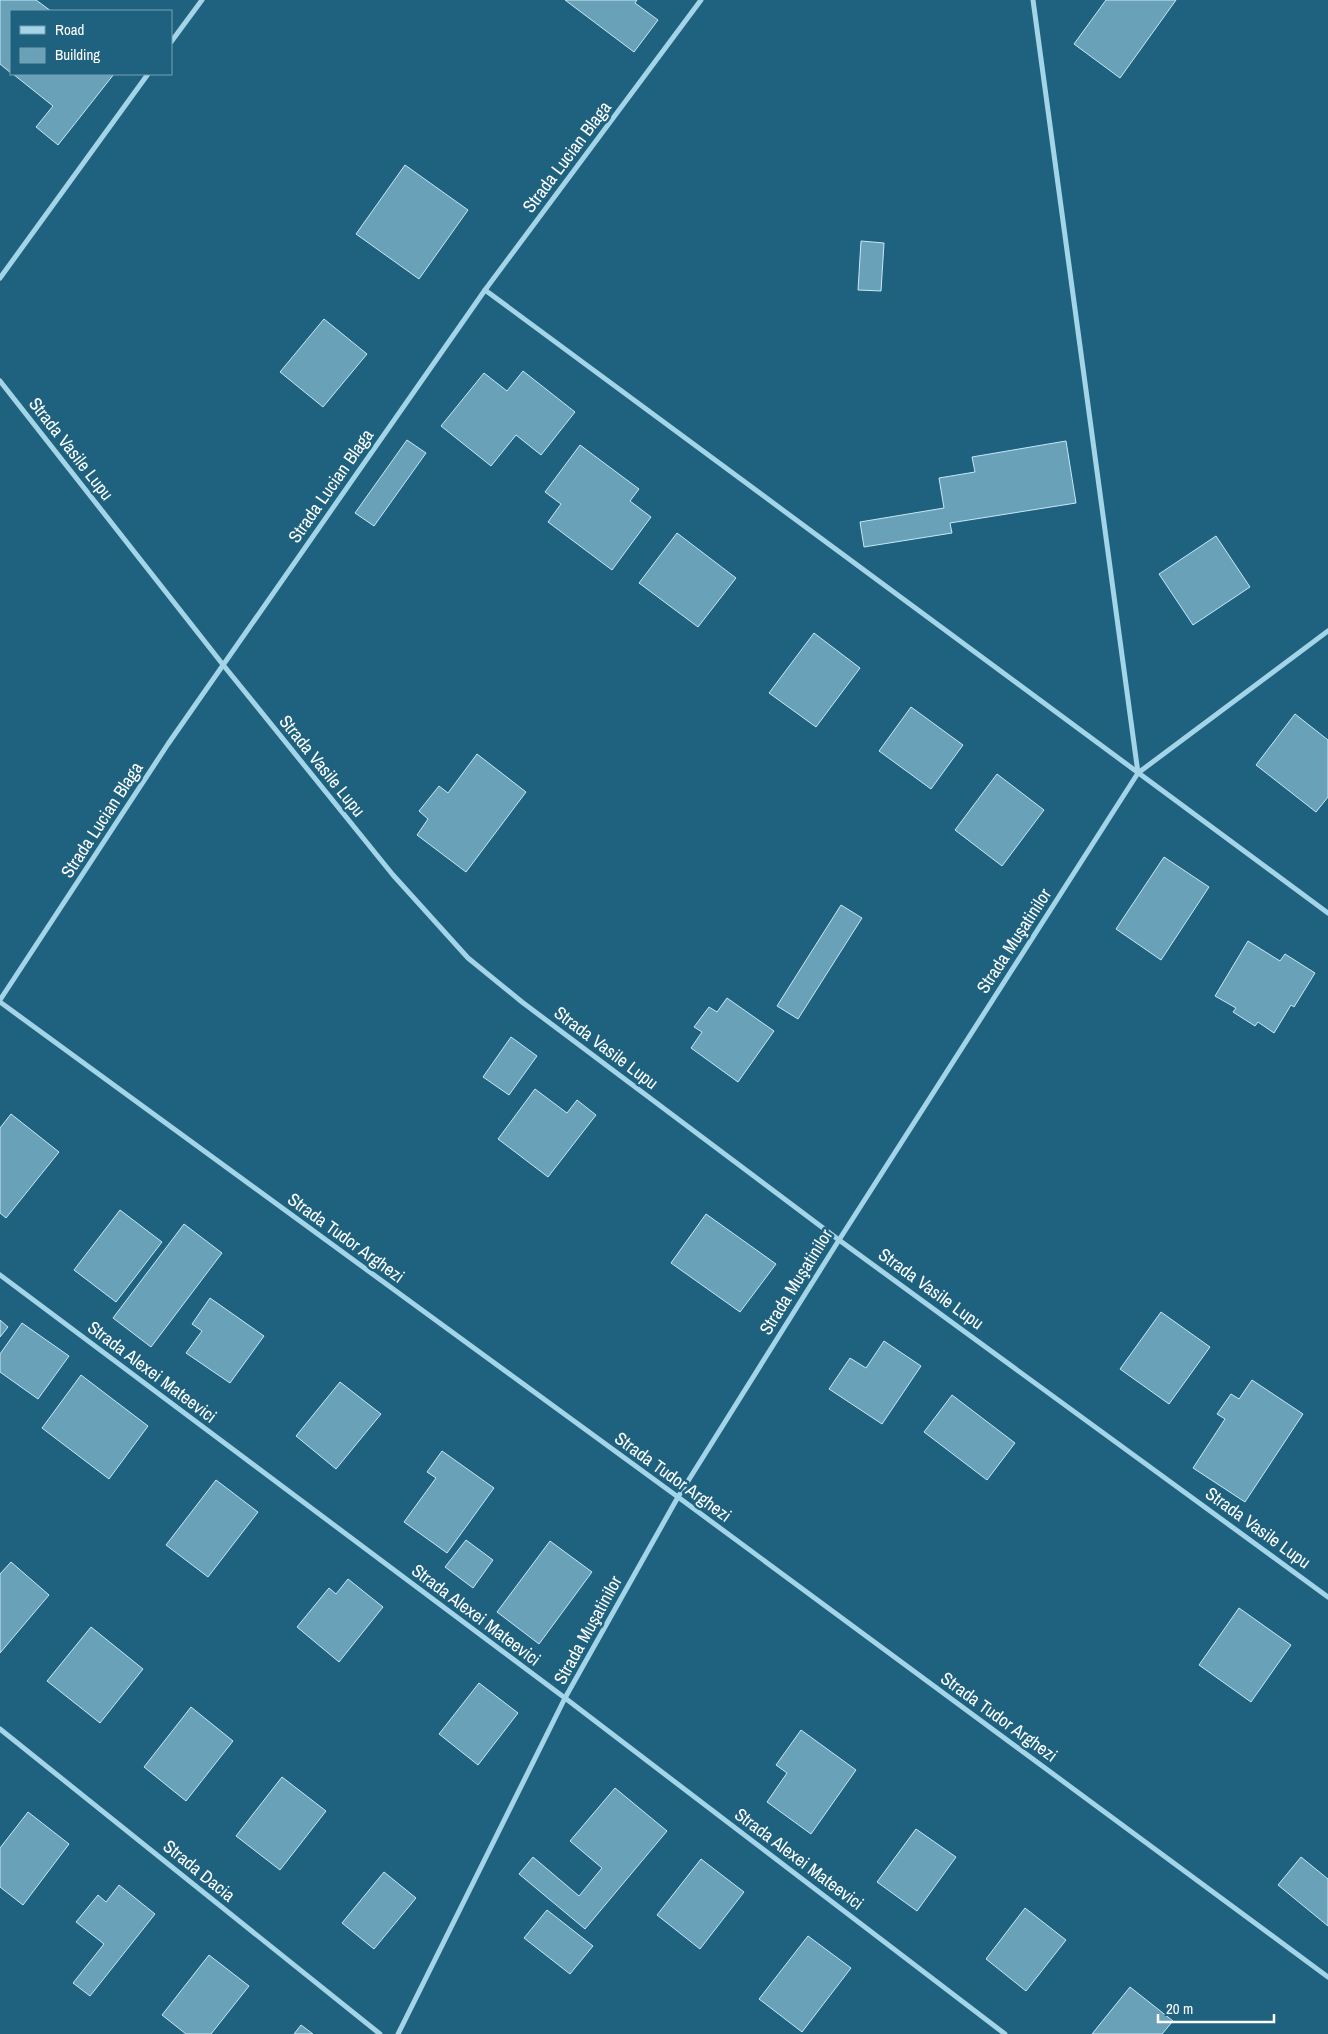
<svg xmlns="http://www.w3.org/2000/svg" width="1328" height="2034" font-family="'Archivo Narrow',sans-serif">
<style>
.building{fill:#69a1b8;stroke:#c7e8f6}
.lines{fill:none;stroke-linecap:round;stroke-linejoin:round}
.street{stroke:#a3d4e7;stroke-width:5}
.labels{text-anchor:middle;stroke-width:5;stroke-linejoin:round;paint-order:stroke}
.street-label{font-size:18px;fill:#fff;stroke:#1f627f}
</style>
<rect width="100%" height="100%" fill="#1f627f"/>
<g class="building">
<polygon points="0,0 36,0 51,11 11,11 11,73 0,64"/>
<polygon points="565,0 637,0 635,3 658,20 634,52"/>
<polygon points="1106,0 1176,0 1120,78 1074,44"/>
<polygon points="13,74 114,74 58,145 36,127 53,106"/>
<polygon points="405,165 468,210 419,279 356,234"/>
<polygon points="861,241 884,243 881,291 858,290"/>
<polygon points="324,319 367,354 323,407 280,372"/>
<polygon points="523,371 575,412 541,455 516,435 491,466 441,426 484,373 507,391"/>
<polygon points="407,440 426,453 374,526 355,513"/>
<polygon points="1066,441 1076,503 950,523 952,533 864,547 860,522 944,508 939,478 975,472 972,457"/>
<polygon points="580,445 639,489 630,501 651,517 612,570 548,522 561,504 545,492"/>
<polygon points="677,533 736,578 698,627 639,583"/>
<polygon points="1216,536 1250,587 1193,625 1159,574"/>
<polygon points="814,633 860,668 816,727 769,693"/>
<polygon points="911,707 963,745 931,789 879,751"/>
<polygon points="1295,714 1328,740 1328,797 1316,812 1256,765"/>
<polygon points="477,754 526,792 466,872 417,835 428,819 419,811 439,786 448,793"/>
<polygon points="997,774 1044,810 1002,866 955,830"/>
<polygon points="1164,857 1209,887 1161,960 1116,929"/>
<polygon points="841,905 862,918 798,1019 777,1006"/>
<polygon points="1248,941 1280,961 1285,954 1315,973 1294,1007 1291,1005 1274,1033 1258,1022 1255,1026 1233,1012 1236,1008 1215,996"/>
<polygon points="727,998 774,1031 738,1082 691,1048 702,1032 694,1027 709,1007 717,1012"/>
<polygon points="511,1037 537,1056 509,1095 483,1077"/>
<polygon points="535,1089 567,1113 577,1100 596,1115 548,1177 498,1139"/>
<polygon points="11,1114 59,1152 6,1218 0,1213 0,1128"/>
<polygon points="120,1210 162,1242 116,1302 74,1270"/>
<polygon points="706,1214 776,1264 740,1312 671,1263"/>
<polygon points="184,1224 222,1253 151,1347 113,1318"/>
<polygon points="210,1298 264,1336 230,1383 186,1353 202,1331 192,1324"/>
<polygon points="1161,1312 1210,1347 1169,1404 1120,1369"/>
<polygon points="0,1320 8,1327 0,1337"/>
<polygon points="22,1323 69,1356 38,1399 0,1372 0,1354"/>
<polygon points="884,1341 921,1366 882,1424 829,1389 850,1358 866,1368"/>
<polygon points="81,1375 148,1426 109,1479 42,1428"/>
<polygon points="1252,1380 1303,1414 1245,1502 1193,1468 1225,1419 1217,1414 1231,1394 1239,1399"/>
<polygon points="340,1382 381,1414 336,1469 296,1436"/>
<polygon points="952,1395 1015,1443 987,1480 924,1432"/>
<polygon points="442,1451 494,1488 447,1553 404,1522 436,1478 427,1472"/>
<polygon points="216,1480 258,1512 208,1577 166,1545"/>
<polygon points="466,1540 493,1560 473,1588 445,1567"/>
<polygon points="550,1541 592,1572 539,1644 497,1612"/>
<polygon points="11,1562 49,1595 0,1653 0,1574"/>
<polygon points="348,1579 383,1607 339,1662 297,1627 329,1588 336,1594"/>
<polygon points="1239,1608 1291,1645 1251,1702 1199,1665"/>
<polygon points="91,1627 143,1669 100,1723 47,1681"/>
<polygon points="479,1683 518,1713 478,1765 439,1734"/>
<polygon points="191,1707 233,1741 186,1801 144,1767"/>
<polygon points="801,1730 856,1770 811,1834 767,1802 787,1773 776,1765"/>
<polygon points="282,1777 326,1811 280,1870 236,1836"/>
<polygon points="615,1788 667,1831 585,1929 519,1874 533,1857 579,1896 602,1868 570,1841"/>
<polygon points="28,1812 69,1844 23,1905 0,1887 0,1848"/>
<polygon points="916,1829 956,1857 917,1911 877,1882"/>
<polygon points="1301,1857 1328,1879 1328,1926 1278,1885"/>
<polygon points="701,1859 744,1892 700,1949 657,1915"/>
<polygon points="384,1872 416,1898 374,1949 342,1923"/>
<polygon points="119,1885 155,1914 90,1996 73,1983 104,1944 76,1922 98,1895 106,1902"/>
<polygon points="1025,1908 1066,1940 1026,1991 986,1959"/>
<polygon points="547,1910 593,1946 570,1974 524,1938"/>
<polygon points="808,1936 851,1968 802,2032 759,1999"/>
<polygon points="209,1955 249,1986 211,2034 186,2034 162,2015"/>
<polygon points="1130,1987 1173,2021 1162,2034 1092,2034"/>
<polygon points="301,2025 313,2034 294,2034"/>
</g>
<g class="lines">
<g class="street">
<polyline points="1033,0 1138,773"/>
<polyline points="171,42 202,0"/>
<polyline points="0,278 148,74"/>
<polyline points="485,290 1328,913"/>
<polyline points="0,381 224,666 393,875 468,958 522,1002 839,1240 1328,1597"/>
<polyline points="0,1000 168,744 485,290 701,0"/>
<polyline points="0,1002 678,1497 1328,1977"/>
<polyline points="0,1275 565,1698 1005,2034"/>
<polyline points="0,1729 380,2034"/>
<polyline points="398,2034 565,1698 678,1497 839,1240 1138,773 1328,631"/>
</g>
</g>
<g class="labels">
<g class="street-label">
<text transform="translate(567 157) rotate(-53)" y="6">Strada Lucian Blaga</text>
<text transform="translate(71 449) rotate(52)" y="6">Strada Vasile Lupu</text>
<text transform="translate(331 486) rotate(-55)" y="6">Strada Lucian Blaga</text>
<text transform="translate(322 766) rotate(51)" y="6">Strada Vasile Lupu</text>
<text transform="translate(102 820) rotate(-57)" y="6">Strada Lucian Blaga</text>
<text transform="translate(1014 941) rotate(-57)" y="6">Strada Muşatinilor</text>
<text transform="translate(606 1048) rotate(37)" y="6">Strada Vasile Lupu</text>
<text transform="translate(346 1238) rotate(36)" y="6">Strada Tudor Arghezi</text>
<text transform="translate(796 1282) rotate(-58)" y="6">Strada Muşatinilor</text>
<text transform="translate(931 1289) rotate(36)" y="6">Strada Vasile Lupu</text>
<text transform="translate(152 1372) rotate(37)" y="6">Strada Alexei Mateevici</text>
<text transform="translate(673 1477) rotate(36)" y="6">Strada Tudor Arghezi</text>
<text transform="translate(1258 1528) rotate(36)" y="6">Strada Vasile Lupu</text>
<text transform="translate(476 1615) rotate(37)" y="6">Strada Alexei Mateevici</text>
<text transform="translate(588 1630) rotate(-61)" y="6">Strada Muşatinilor</text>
<text transform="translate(999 1717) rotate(36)" y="6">Strada Tudor Arghezi</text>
<text transform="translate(799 1859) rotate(37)" y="6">Strada Alexei Mateevici</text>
<text transform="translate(199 1871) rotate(39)" y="6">Strada Dacia</text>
</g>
</g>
<rect x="10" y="10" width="162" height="65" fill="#1f627f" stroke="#79a1b2"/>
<rect x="20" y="26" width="25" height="8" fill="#a3d4e7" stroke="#79a1b2"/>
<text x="55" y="35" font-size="15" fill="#ffffff">Road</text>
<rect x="20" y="48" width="25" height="15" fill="#69a1b8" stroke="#79a1b2"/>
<text x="55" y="60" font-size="15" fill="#ffffff">Building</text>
<path d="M1158 2014v8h116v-8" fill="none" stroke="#ffffff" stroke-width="2.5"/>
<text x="1166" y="2014" font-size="15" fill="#ffffff" stroke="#1f627f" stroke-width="4" paint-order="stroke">20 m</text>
</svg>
